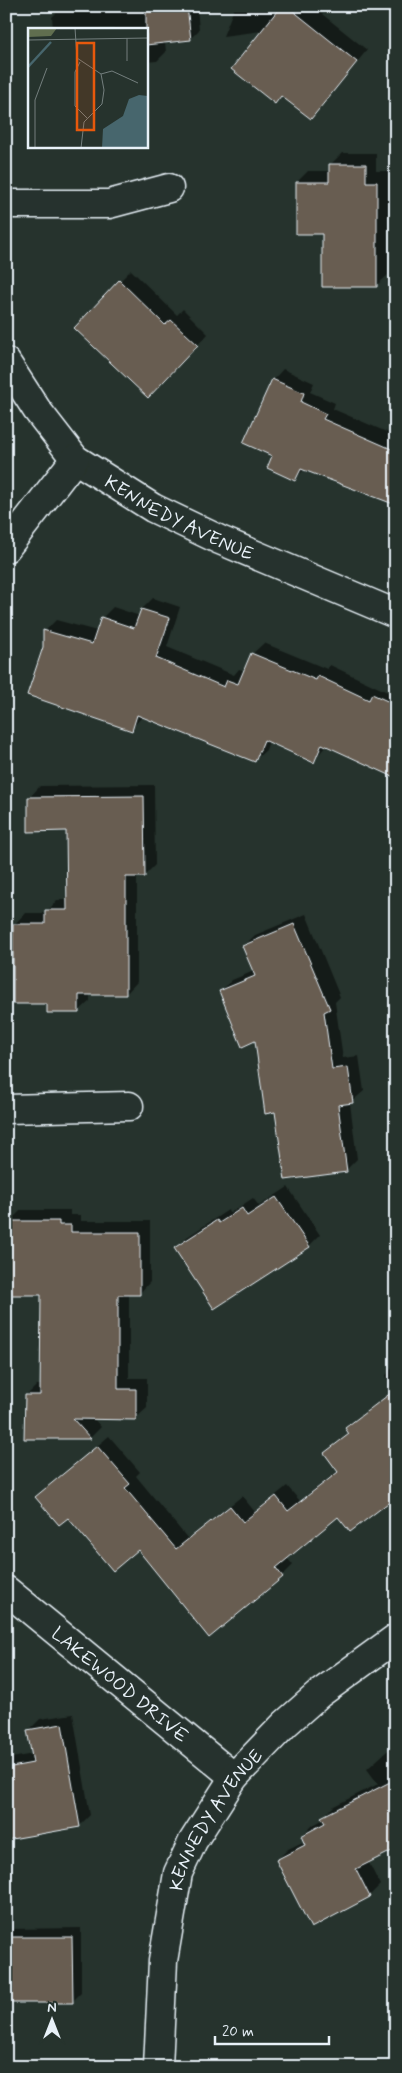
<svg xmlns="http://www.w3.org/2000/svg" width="402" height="2073" font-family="Mynerve,sans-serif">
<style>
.shadow{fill:#0007}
.building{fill:#675d51;stroke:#e8f1f8}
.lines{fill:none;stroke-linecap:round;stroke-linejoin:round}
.minor-casing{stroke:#e8f1f8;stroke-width:31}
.minor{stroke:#26332d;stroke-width:28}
.labels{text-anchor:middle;stroke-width:4.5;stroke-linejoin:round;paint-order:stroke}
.street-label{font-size:19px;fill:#e8f1f8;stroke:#26332d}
.inset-river{fill:none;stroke:#47666d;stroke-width:2.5}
.inset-road{fill:none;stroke:#747f7e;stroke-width:1}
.view{fill:#e8590c;fill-opacity:0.15;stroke:#e8590c;stroke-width:2.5}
.inset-edge{fill:none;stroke:#e8f1f8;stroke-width:2.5}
</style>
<rect width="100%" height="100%" fill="#26332d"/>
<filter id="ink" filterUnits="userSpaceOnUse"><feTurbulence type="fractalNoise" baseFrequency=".02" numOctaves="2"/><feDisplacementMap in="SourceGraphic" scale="10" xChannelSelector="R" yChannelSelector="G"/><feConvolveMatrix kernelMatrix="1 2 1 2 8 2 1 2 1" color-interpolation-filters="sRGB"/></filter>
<g filter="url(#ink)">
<g class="shadow">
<polygon points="75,6 197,6 199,30 190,39 165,42 166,52 157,61 146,62 146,29 53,29 52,17 61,8"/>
<polygon points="235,6 312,6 367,50 311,118 262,31 223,36"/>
<polygon points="342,153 376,153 376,171 388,171 388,275 376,286 324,233 297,182 308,171 330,171 330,165"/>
<polygon points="131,270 177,315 183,309 208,334 159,386 120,281"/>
<polygon points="283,369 314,383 310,392 335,403 333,409 396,436 396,504 305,469 295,479 274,455 273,380"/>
<polygon points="153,598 180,607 167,647 234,675 239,669 245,671 252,654 264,643 327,669 330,665 396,696 396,777 327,745 313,761 269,741 266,750 254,761 143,716 131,729 45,648 45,631 56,620 97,631 102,618 113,607 140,616 142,609"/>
<polygon points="154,785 155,865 144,876 137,876 137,982 126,994 90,994 90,1001 78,1012 48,1002 14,925 25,913 46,913 57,900 68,900 68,830 29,798 40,786"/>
<polygon points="306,914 340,997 335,1002 343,1058 359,1056 364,1091 350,1103 357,1159 346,1170 276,1111 256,1040 221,991 232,980 254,971 244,946 255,935"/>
<polygon points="288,1187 320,1235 309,1246 176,1248 187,1237 228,1210 230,1213 253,1198 259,1206"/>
<polygon points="21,1210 70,1210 70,1215 81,1215 81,1221 150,1221 150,1282 139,1294 129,1294 129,1378 147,1378 147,1408 135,1419 93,1418 101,1427 90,1438 26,1438 26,1396 37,1385 42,1385 42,1294 10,1221"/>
<polygon points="396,1362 396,1384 385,1377"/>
<polygon points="396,1388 396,1495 339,1515 287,1558 293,1565 282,1576 138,1549 69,1516 37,1497 109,1436 140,1472 136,1476 188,1539 242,1496 255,1512 287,1486 300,1501 339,1470 326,1454 350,1432 346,1428"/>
<polygon points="73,1714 90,1815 79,1826 6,1839 6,1759 33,1754 29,1730 40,1719"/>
<polygon points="396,1743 396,1822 368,1861 380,1885 369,1896 277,1860 288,1849 305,1841 302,1836 313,1825 324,1819 323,1817 334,1806 378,1784 367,1769"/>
<polygon points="81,1928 81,1993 72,2002 6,2002 6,1929"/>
</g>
<g class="building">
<polygon points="146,6 187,6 191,40 146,45"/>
<polygon points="281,6 287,6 357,62 311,119 281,96 275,104 231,69"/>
<polygon points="329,164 366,164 366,182 377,182 377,287 322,287 322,234 296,234 296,182 329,182"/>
<polygon points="119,280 165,325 171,320 198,345 148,398 74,328"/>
<polygon points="272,379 304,393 301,402 326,414 323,419 396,451 396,505 301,469 295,481 267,468 272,456 243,443"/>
<polygon points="141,609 170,618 156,658 224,687 227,680 238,684 251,653 316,680 318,676 369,700 372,694 396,705 396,778 322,744 314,763 264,740 255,762 137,715 132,731 27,695 43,647 43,630 92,644 101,617 134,628"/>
<polygon points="144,796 145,877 126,877 126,995 79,995 79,1013 47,1013 47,1004 13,1004 13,924 45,924 45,910 67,910 66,831 28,832 28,797"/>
<polygon points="294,924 330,1009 324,1012 332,1069 348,1067 353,1103 338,1105 347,1172 285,1180 275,1112 265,1114 255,1041 242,1047 219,991 255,976 242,946"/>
<polygon points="276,1197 310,1247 214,1309 174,1248 217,1220 219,1223 242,1208 247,1216"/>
<polygon points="9,1221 59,1221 59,1225 71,1225 71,1232 140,1232 140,1295 118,1295 118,1389 136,1389 136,1420 73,1419 91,1439 24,1439 25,1395 40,1395 41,1295 9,1295"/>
<polygon points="396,1389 396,1497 350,1532 338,1517 276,1568 283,1577 209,1638 138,1550 113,1571 68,1518 59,1525 35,1497 97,1446 130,1484 125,1488 176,1549 230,1506 243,1522 276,1496 288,1511 338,1472 324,1453 349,1434 345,1428"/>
<polygon points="62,1724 80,1827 6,1840 6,1768 33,1763 27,1730"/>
<polygon points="396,1779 396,1849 356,1869 370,1897 311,1928 276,1860 305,1845 301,1836 325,1823 321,1817"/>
<polygon points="6,1937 72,1937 73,2003 6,2003"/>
</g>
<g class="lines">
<defs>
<g id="minor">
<polyline points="6,204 109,204 169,188"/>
<path id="s1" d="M6,362L37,410L75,459L153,508L220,540L396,614"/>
<polyline points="6,548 75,459"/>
<polyline points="6,1109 129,1106"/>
<path id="s2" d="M6,1590L234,1777"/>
<path id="s3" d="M158,2067L163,1961L178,1873L193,1841L234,1777L285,1724L319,1694L396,1638"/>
</g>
</defs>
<use href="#minor" class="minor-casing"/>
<use href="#minor" class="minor"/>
</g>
</g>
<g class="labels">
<g class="street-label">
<text dy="7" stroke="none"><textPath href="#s1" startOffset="239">KENNEDY AVENUE</textPath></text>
<text dy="7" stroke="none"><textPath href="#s2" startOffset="148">LAKEWOOD DRIVE</textPath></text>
<text dy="7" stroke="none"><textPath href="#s3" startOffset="260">KENNEDY AVENUE</textPath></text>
</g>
</g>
<g transform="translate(28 28)">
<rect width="120" height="120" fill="#26332d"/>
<path d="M0,0H29L23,8L0,9Z" fill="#606e4f"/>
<path d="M111,67L120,68V120H74L75,101L95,88L101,71Z" fill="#47666d"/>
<path class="inset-river" d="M0,39L23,14"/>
<path class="inset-road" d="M47,0L49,30L73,46L76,62L74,76L56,94L53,120M99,10V33M0,12L120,10M52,34L47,44V78L59,90M73,46L84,43L110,55M7,120V72L19,40"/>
<path class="view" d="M49,15H66V102H49Z"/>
<rect width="120" height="120" class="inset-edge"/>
</g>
<rect width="402" height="2073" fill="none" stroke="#26332d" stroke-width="25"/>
<rect x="12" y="12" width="377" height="2048" fill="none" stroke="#e8f1f8" stroke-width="2" filter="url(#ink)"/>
<g transform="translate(52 2020)" stroke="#26332d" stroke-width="4" paint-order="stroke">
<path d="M0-4L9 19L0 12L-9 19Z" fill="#e8f1f8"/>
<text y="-8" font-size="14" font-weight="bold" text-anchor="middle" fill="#e8f1f8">N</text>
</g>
<path d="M215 2036v8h114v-8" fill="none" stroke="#e8f1f8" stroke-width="2.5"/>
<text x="222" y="2036" font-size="15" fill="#e8f1f8" stroke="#26332d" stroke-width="4" paint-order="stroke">20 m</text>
</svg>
